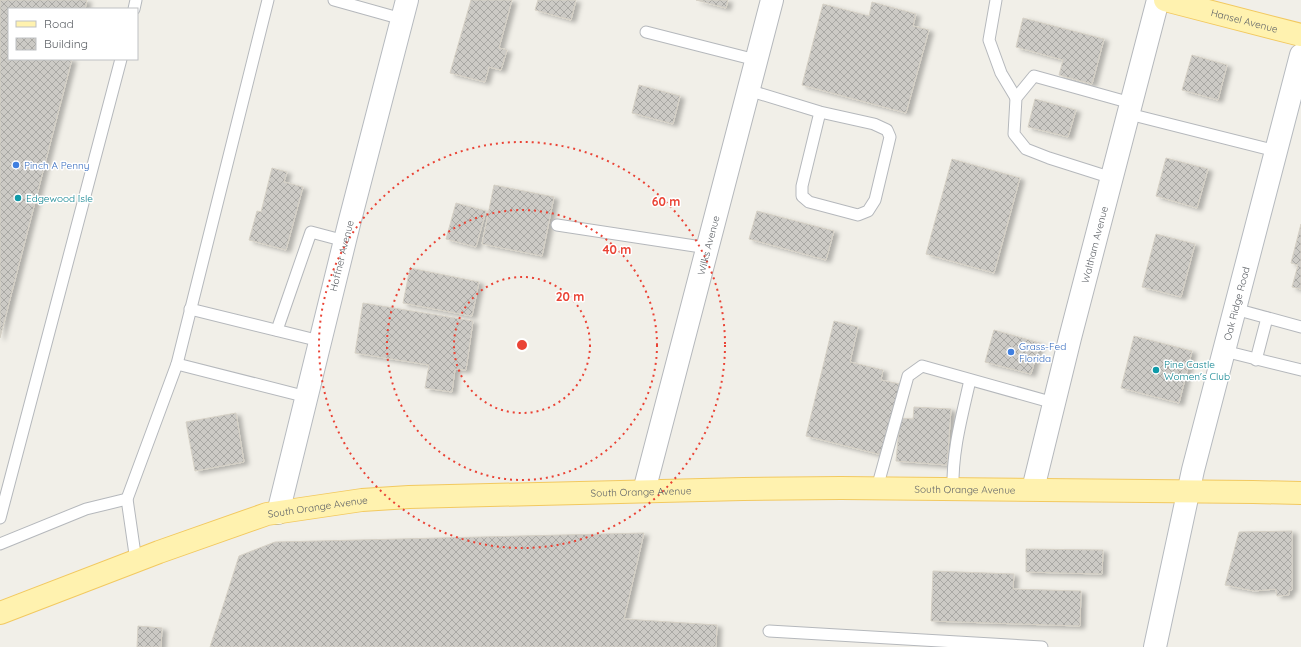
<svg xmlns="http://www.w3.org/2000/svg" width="1301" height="647" font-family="Quicksand,sans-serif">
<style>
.building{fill:url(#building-cross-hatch);stroke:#d6d1c6;filter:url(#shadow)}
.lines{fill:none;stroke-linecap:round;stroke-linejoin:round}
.lane-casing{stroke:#b5b8bc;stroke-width:13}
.street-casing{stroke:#b5b8bc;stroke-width:24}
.secondary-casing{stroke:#b6babf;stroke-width:24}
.primary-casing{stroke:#f2c960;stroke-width:24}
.lane{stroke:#fff;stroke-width:11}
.street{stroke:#fff;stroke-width:22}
.secondary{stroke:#fff;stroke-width:22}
.primary{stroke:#fff2af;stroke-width:22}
.ring{fill:none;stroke:#ea4335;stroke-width:2;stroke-dasharray:2 4}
.shop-dot{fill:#3f7fe0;stroke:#fff;stroke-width:1.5}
.culture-dot{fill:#0f9aa8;stroke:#fff;stroke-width:1.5}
.labels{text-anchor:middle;stroke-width:3;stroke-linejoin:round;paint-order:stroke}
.street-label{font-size:10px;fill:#5f6368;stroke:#fff}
.shop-label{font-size:10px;fill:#366cbe;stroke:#fff;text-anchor:start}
.culture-label{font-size:10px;fill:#0d838f;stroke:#fff;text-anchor:start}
.centre{fill:#ea4335;stroke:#fff;stroke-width:2}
.ring-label{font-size:12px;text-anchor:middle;font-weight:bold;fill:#ea4335;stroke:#fff;stroke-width:3;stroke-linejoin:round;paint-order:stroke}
</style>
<defs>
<pattern id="building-cross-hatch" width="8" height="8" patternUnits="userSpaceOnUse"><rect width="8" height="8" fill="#cccac5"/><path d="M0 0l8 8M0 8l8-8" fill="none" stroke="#a9a8a4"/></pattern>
<filter id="shadow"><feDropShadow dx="4.5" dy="2.5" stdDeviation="2" flood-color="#0004"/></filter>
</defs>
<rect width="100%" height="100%" fill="#f1efe8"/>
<g class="building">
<polygon points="0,0 87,0 85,9 9,9 9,59 72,59 0,338"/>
<polygon points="471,0 512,0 499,48 507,50 501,70 489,67 485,82 450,73"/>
<polygon points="538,0 576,0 571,20 535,10"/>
<polygon points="696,0 728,0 726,8"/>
<polygon points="872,2 916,14 913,26 929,30 906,113 802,85 823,4 869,16"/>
<polygon points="1023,18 1104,39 1092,84 1059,75 1063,60 1016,47"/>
<polygon points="1192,55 1227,65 1218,100 1182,90"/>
<polygon points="639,85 680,96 673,124 632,113"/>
<polygon points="1035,99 1076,110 1068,137 1028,127"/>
<polygon points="1166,158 1208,169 1197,208 1156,196"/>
<polygon points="952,159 1020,178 994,273 926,254"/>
<polygon points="272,168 287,172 284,182 303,187 286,250 249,240 257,211 261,212"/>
<polygon points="494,185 554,197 542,256 482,244"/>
<polygon points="456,203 486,211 476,247 446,239"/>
<polygon points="757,211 834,231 826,260 749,239"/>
<polygon points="1301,224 1301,289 1292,287 1298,265 1291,263"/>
<polygon points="1156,234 1195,244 1181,297 1142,287"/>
<polygon points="410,268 479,282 472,316 403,303"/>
<polygon points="363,303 473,321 466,370 455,369 452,392 425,388 429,365 355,353"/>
<polygon points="834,321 858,327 850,362 883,370 881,380 900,384 882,455 806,436"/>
<polygon points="994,330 1040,343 1031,374 985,362"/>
<polygon points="1134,336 1192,351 1179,403 1121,388"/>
<polygon points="914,407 951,409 947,465 896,461 900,418 913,419"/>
<polygon points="236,413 244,462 195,471 186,422"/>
<polygon points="1292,531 1292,590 1289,590 1289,595 1277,596 1276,589 1254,591 1225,585 1239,532"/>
<polygon points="644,533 624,619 717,625 716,647 210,647 239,556 275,542"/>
<polygon points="1026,549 1103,550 1102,574 1026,572"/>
<polygon points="933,571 1014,574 1013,589 1081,591 1080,626 931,621"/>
<polygon points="138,626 162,628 161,647 137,647"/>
</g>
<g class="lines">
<defs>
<g id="lane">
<polyline points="334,0 402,19"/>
<polyline points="996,0 989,40 1001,73 1016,98"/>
<polyline points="134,9 136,0"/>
<polyline points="646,32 756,60"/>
<polyline points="748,90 820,112 874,124 887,130 890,137 875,200 868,211 858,215 809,202 802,196 802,186 820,112"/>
<polyline points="1129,114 1276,151"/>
<polyline points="1112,178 1049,158 1026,149 1014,134 1016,98 1034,76 1131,103"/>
<polyline points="557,225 708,248"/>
<polyline points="190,309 320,341"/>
<polyline points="1235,309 1301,327"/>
<polyline points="277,330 311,232 345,241"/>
<polyline points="1224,351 1301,370"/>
<polyline points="1256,360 1267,318"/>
<polyline points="177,364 307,397"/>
<polyline points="877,488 908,376 922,366 1054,403"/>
<path d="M953,489C952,451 962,416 970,380"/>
<polyline points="0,518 121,59"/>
<polyline points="0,544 86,509 127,499"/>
<polyline points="136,561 127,499 177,364 268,0"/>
<polyline points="769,631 1042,647"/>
</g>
<g id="street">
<path id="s1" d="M1033,489L1070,338L1158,0"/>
<path id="s2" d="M644,491L772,0"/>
</g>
<g id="secondary">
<path id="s3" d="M278,513L349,224L407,0"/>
<path id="s4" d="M1155,647L1193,470L1301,55"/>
</g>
<g id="primary">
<path id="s5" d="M1165,0L1301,35"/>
<path id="s6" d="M0,613L159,552L267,514L362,500L409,497L743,489L841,488L1253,492L1301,493"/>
</g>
</defs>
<use href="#lane" class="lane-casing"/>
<use href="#street" class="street-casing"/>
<use href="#secondary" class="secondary-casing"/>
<use href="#primary" class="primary-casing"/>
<use href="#lane" class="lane"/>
<use href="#street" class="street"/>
<use href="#secondary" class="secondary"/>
<use href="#primary" class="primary"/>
</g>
<g class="ring">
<circle cx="522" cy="345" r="68"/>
<circle cx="522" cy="345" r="135"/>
<circle cx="522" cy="345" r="203"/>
</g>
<g class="shop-dot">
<circle cx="16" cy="165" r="4"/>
<circle cx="1011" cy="352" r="4"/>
</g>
<g class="culture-dot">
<circle cx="18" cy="198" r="4"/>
<circle cx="1156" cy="370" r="4"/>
</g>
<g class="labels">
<g class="street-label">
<text dy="4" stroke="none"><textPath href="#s5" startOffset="82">Hansel Avenue</textPath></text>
<text dy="4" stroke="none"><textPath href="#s1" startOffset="252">Waltham Avenue</textPath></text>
<text dy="4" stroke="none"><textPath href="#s2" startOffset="254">Wilks Avenue</textPath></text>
<text dy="4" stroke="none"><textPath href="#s3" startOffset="265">Hoffner Avenue</textPath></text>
<text dy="4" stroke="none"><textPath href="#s4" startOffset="353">Oak Ridge Road</textPath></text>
<text dy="4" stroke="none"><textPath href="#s6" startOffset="984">South Orange Avenue</textPath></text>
<text dy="4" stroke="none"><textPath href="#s6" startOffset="660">South Orange Avenue</textPath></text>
<text dy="4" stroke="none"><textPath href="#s6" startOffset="336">South Orange Avenue</textPath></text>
</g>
<g class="shop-label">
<text x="24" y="169">Pinch A Penny</text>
<text x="1019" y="350">Grass-Fed<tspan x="1019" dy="12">Florida</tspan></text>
</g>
<g class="culture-label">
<text x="26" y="202">Edgewood Isle</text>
<text x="1164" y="368">Pine Castle<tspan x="1164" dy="12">Women's Club</tspan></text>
</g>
</g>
<circle cx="522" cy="345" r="6" class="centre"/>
<g class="ring-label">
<text x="666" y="206">60 m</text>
<text x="617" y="254">40 m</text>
<text x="570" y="301">20 m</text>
</g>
<rect x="8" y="8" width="130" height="52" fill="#ffffff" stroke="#bfc1c3"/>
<rect x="16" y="21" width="20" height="6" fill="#fff2af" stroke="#bfc1c3"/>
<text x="44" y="28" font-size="12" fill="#5f6368">Road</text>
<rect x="16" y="38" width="20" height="12" fill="url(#building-cross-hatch)" stroke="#bfc1c3"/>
<text x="44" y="48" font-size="12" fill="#5f6368">Building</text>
</svg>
